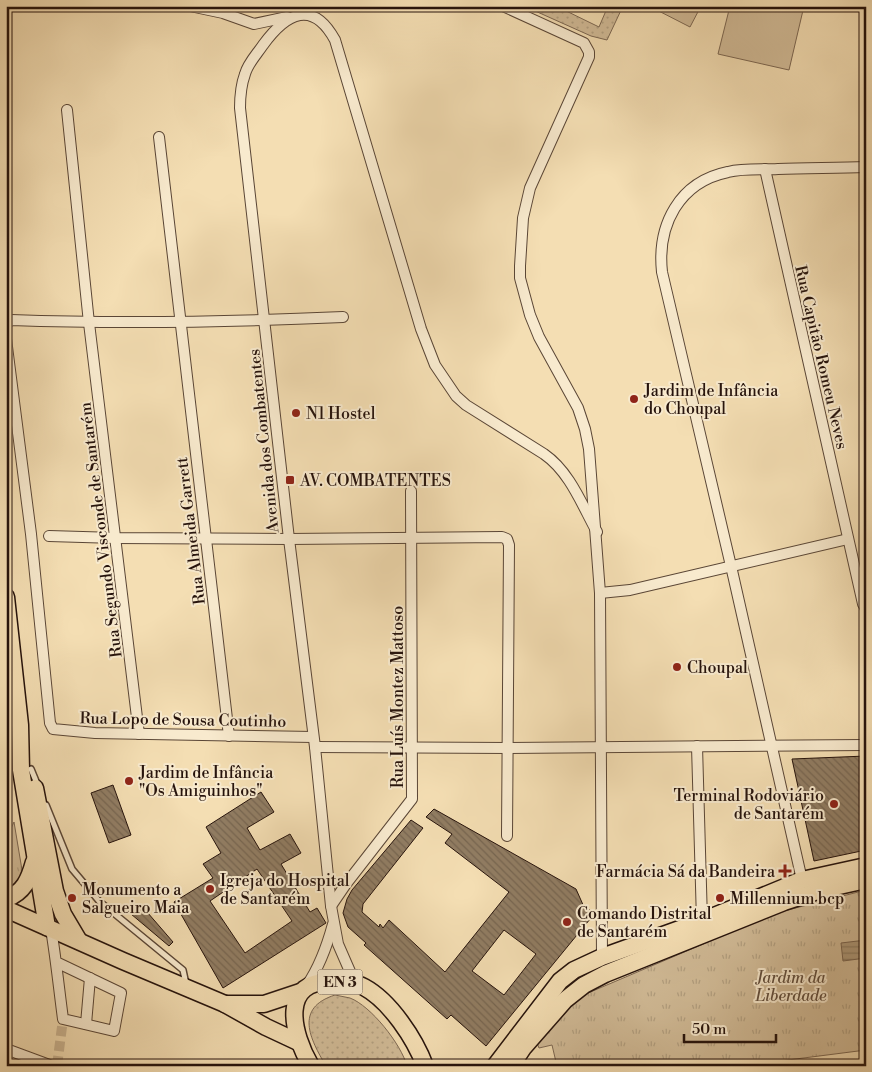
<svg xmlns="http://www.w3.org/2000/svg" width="872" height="1072" font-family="'Libre Bodoni',serif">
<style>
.grass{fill:url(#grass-dots);stroke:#7c6752}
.park{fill:url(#park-tufts);stroke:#7c6752}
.pitch{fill:#d1bb97;stroke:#7c6752}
.water{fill:url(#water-rules);stroke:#78634e}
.building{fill:url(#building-back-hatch);stroke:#26130c;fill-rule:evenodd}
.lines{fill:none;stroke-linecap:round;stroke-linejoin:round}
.minor-tunnel{stroke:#cbb592;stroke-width:10;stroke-dasharray:10 5;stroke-linecap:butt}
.service-casing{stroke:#5a4636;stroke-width:8}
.minor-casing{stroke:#5a4636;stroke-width:12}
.primary-casing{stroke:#26130c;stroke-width:19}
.service{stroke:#f8eace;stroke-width:5}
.minor{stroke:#f8eace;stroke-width:10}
.primary{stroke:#f4deb3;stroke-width:16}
.poi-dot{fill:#8f2418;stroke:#f8eace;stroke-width:2}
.labels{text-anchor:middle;stroke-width:4;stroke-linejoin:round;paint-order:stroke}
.shield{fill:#f8eace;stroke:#655446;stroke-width:1}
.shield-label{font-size:15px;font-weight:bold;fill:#26130c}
.street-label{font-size:16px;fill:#26130c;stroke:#f8eace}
.poi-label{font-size:16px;fill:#26130c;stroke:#f8eace;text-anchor:start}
.park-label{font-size:16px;font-style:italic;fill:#624e3d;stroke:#f8eace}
</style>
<defs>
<pattern id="grass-dots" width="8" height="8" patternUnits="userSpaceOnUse" patternTransform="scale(1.25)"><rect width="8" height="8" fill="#d1bb97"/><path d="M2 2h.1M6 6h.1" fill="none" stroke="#b3a081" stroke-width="1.8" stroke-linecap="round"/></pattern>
<pattern id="park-tufts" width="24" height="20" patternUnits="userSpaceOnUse" patternTransform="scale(1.25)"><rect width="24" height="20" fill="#d1bb97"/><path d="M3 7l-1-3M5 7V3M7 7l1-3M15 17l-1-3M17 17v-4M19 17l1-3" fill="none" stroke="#b3a081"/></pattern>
<pattern id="water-rules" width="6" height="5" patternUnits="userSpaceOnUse" patternTransform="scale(1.25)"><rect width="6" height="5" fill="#ae997a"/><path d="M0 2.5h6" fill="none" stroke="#8d7c62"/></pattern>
<pattern id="building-back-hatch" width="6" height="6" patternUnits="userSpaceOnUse" patternTransform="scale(1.25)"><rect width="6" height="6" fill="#917d63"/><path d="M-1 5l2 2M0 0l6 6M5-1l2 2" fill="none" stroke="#766550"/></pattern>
</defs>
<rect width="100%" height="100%" fill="#f4deb3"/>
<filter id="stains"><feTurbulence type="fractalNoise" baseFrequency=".004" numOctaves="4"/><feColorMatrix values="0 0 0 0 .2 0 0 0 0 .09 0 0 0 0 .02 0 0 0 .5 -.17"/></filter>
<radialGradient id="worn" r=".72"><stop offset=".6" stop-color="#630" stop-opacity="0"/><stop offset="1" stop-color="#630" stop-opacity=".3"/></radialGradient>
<g class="grass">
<polygon points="524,6 556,6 599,27 608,6 623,6 607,40 591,36"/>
<path d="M335,995C340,996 345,997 350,998C371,1006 401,1044 407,1066H326C310,1039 294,1008 335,995Z"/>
</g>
<g class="park">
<polygon points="14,822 22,870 19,882 6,890 6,839"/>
<polygon points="866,890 866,1050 741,1066 545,1066 556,1062 552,1045 539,1048 537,1043 554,1021 581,996 776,913"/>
</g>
<g class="pitch">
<polygon points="649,6 701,6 690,27"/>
<polygon points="730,6 804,6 789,70 718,54"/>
</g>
<polygon class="water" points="866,940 866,958 843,961 841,943"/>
<g class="building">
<polygon points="866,756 866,850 814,861 792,759"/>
<polygon points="113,785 131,835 109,843 91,793"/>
<path d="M261,792L274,812L247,828L260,850L290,834L301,853L281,864L310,912L317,908L326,923L223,988L174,902L213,878L203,864L221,853L206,827ZM257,869L292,921L245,953L210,901Z"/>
<path d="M434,809L576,889L584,907L595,913L486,1046L451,1015L447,1019L364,945L366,943L348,927L343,913L347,899L352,890L411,820L423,828L363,904L362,912L379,927L380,924L383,928L389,920L445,972L509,892L445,843L452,834L426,817ZM504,930L536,954L504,995L472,971Z"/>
<polygon points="141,905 173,942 169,946 131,914"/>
</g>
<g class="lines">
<polyline class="minor-tunnel" points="57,1066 63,1019"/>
<defs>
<g id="service">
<polyline points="31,769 38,786"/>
<polyline points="46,805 72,869 99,901 183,970 186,984"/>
</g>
<g id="minor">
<polyline points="190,6 223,13 254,24 287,17"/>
<polyline points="503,6 584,43 589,52 589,57 530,188 523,218 520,266 520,278 530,315 539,337 578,408 585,429 589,449 600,593 602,957"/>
<polyline points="67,110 89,323 139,734"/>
<polyline points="159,137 229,736"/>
<polyline points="765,169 863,604 866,609"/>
<path d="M6,324L11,320C122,324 233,322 343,317"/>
<polyline points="6,339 31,534 50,723 53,729 95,733 313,737"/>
<polyline points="49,536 116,538 289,539 502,537 507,539 509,545 507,836"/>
<polyline points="600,593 630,590 848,539"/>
<polyline points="697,746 702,921"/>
<polyline points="315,747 509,748 866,745"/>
<path d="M802,880L731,566L662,272C657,225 679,182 728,172C744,168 762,170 778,169C807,168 836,168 866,167"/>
<polyline points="331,906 346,884 412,799 411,491"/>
<path d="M51,929C56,959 59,989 63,1019L114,1031L121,993L56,962"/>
<path d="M355,983L338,944L331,906L315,747L289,539L240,108C240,97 241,85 245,74C248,63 257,54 263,45C287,12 313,0 335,40L421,329L435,365L456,396L466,405L544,454C570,472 582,505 597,532"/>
<path d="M307,985C320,966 327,946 333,924"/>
<polyline points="86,1024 90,978"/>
<polyline points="6,1049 52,1066"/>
</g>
<g id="primary">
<polyline points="6,597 20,725 21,770 47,927"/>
<polyline points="35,788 55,891 63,914 79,941"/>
<path d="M6,899C24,892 29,880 34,862"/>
<polyline points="6,909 123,961 225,1004 266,1027 298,1042"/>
<polyline points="225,1004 264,1004 300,992"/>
<path d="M311,1066C292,1034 278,978 335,982C345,982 355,982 364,987C390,1001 415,1039 425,1066"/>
<polyline points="495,1066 560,981 574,970 602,957 702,921 802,880 866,866"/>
<polyline points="511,1066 523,1048 565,1000 584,985 605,974 784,902 821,890 866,880"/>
</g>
</defs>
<use href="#service" class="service-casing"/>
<use href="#minor" class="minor-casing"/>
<use href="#primary" class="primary-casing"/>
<use href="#service" class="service"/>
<use href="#minor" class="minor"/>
<use href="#primary" class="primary"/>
</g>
<g class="poi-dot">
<circle cx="634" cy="399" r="5"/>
<circle cx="296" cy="413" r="5"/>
<rect x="285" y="475" width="10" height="10" rx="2.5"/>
<circle cx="677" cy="667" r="5"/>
<circle cx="129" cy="781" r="5"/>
<circle cx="834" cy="804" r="5"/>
<path d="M782.5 863.5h5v5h5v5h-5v5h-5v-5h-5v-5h5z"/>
<circle cx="210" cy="889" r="5"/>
<circle cx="72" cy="898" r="5"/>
<circle cx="720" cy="898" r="5"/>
<circle cx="567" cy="922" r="5"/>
</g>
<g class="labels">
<rect class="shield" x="317.5" y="969.5" width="45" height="25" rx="4"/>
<g class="shield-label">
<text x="340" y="987">EN 3</text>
</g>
<g class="street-label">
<text transform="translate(822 357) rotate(77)" y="6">Rua Capitão Romeu Neves</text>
<text transform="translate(263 441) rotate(-96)" y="6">Avenida dos Combatentes</text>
<text transform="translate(100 530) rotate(-97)" y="6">Rua Segundo Visconde de Santarém</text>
<text transform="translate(190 531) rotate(-97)" y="6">Rua Almeida Garrett</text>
<text transform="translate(397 697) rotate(-90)" y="6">Rua Luís Montez Mattoso</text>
<text transform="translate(183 719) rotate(1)" y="6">Rua Lopo de Sousa Coutinho</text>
</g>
<g class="poi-label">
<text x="644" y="396">Jardim de Infância<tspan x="644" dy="18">do Choupal</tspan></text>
<text x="306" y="419">N1 Hostel</text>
<text x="300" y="486">AV. COMBATENTES</text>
<text x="687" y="673">Choupal</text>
<text x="139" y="778">Jardim de Infância<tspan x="139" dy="18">"Os Amiguinhos"</tspan></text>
<text x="824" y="801" text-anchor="end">Terminal Rodoviário<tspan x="824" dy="18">de Santarém</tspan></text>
<text x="775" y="877" text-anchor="end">Farmácia Sá da Bandeira</text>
<text x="220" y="886">Igreja do Hospital<tspan x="220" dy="18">de Santarém</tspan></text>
<text x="82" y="895">Monumento a<tspan x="82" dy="18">Salgueiro Maia</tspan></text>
<text x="730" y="904">Millennium bcp</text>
<text x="577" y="919">Comando Distrital<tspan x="577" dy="18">de Santarém</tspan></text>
</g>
<g class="park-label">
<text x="791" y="983">Jardim da<tspan x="791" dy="18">Liberdade</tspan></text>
</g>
</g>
<rect width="872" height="1072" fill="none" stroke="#f4deb3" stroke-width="25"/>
<rect x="8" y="8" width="857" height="1057" fill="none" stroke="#26130c" stroke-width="2.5"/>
<rect x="12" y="12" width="847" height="1047" fill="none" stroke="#26130c"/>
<path d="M684 1034v8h92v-8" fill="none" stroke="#26130c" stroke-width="2.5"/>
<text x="692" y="1034" font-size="15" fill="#26130c" stroke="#f8eace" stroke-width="4" paint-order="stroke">50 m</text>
<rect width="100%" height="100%" filter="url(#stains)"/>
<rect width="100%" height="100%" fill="url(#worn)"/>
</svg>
